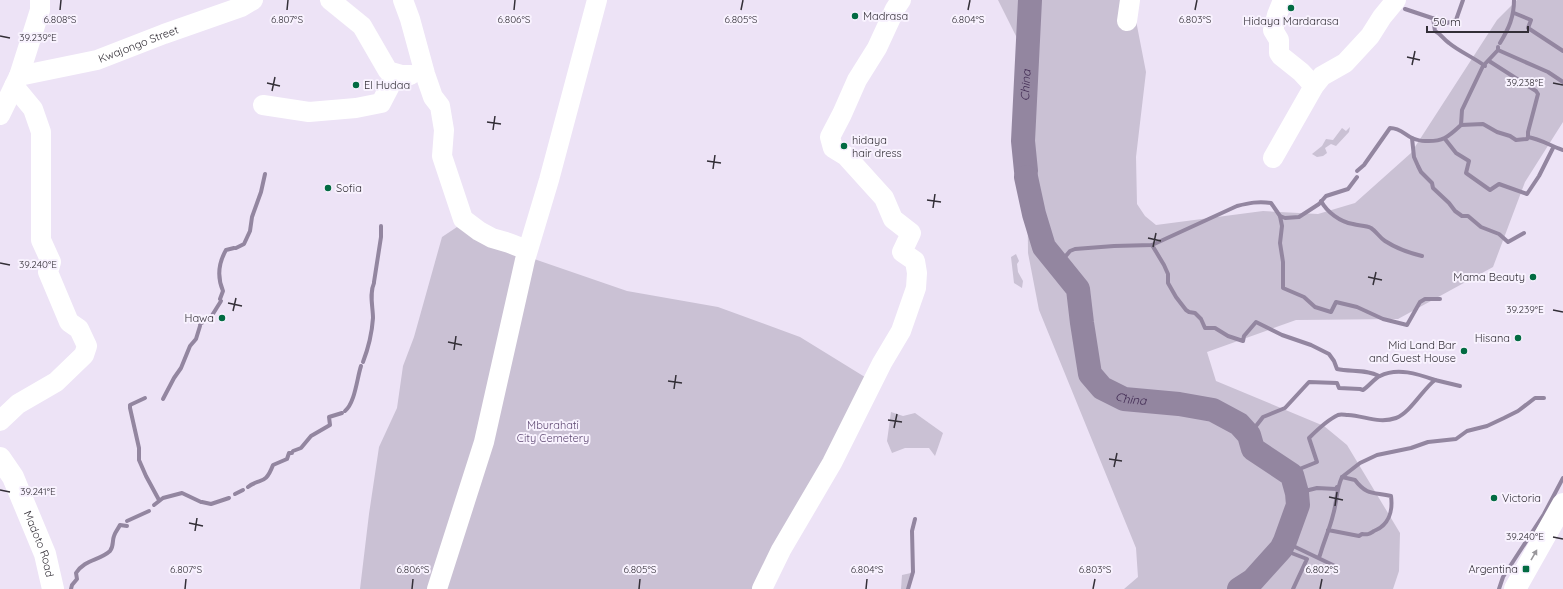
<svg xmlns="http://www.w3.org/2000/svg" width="1563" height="589" font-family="Quicksand,sans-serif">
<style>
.green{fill:#cac1d4}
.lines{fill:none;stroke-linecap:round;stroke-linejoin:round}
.stream{stroke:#9386a0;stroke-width:4}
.river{stroke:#9386a0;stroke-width:24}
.minor{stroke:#fff;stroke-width:20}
.major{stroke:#fff;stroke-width:22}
.highway{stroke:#fff;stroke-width:22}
.oneway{fill:#99979b}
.ticks{fill:none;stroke:#332f37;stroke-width:1.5}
.poi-dot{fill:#026b42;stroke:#f8f2fe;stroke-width:1.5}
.labels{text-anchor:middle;stroke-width:4;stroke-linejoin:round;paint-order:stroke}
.poi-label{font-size:11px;fill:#332f37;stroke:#f8f2fe;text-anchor:start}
.street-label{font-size:11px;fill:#332f37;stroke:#f8f2fe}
.park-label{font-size:11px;fill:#5e4872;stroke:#f8f2fe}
.water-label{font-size:12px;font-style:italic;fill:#402a52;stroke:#f8f2fe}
.ticks-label{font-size:10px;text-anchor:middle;fill:#332f37;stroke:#f8f2fe;stroke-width:4;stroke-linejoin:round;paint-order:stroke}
</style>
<rect width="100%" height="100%" fill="#ede3f6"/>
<g class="green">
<polygon points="998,0 1132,0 1146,72 1136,157 1137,204 1145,216 1156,225 1263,211 1318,214 1355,203 1411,153 1497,20 1517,0 1563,0 1563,122 1525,182 1493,267 1398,319 1296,320 1207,352 1216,381 1324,426 1347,445 1400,533 1399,571 1393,589 1124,589 1138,577 1136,548 1039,310 1028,253 1026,56"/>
<polygon points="1350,127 1349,132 1336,146 1331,144 1325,148 1327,153 1323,156 1317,157 1312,154 1322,146 1326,139 1333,140 1342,128 1346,131"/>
<polygon points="457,227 537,260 627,291 718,307 800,337 873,382 761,589 360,589 369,514 379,447 397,408 403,366 414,337 442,237"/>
<polygon points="1016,254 1019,261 1017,264 1018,272 1023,281 1022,288 1014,283 1011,257"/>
<polygon points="891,412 903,416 915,413 943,433 935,456 929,448 905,448 892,453 887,441"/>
<polygon points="911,573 909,589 901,589 902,575"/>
</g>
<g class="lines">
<g class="stream">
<polyline points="1405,9 1447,23 1456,20 1463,0"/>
<polyline points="1514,13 1531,20 1528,28 1563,51"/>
<path d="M1433,18L1435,31C1441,34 1443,39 1449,43C1460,52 1473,57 1485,66"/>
<path d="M1500,43C1509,28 1514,17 1514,0"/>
<polyline points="1498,50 1548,72 1563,82"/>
<path d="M1489,61L1536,91L1538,94L1528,132V137C1540,139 1551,146 1563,150"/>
<polyline points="1461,125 1483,124 1497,132 1510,136 1516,140 1527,139 1528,137"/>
<polyline points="1412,138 1414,157 1418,166 1421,172 1432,183 1433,188 1449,203 1455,211 1462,216 1468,216 1481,227 1499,234 1508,242 1524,233"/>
<polyline points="1445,139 1456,153 1469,161 1466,173 1490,190 1499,184 1527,194 1539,176 1553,148"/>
<path d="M1357,171L1364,165L1390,128C1400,128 1404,134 1412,138C1417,140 1420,141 1425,141C1443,142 1448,137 1461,125L1462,110L1483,66L1498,50V47"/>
<path d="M1321,201C1327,212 1340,222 1353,224C1359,226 1365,225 1371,228C1377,232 1379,237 1385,241C1396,248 1409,253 1422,256"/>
<polyline points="1280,216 1282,226 1280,243 1283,262 1283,288 1304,297 1315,307 1331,312 1336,302 1357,307 1383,319 1407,325 1420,302 1425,299 1440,299"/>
<path d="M1152,245L1164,265L1168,274V283L1176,297L1186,310L1189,312L1195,313L1201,319L1205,328H1215L1228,336L1243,341L1244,336L1256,322L1282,335L1311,345L1329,354L1334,361L1337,369C1350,372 1367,369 1379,376"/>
<polyline points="236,248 244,244 250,231 252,217 261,192 265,174"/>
<path d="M1059,264L1070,251L1075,249L1114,246L1152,245L1237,206C1249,203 1258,201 1271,203L1280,216L1285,218L1299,217L1319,204L1326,196L1348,189L1357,177"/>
<polyline points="374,282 381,237 381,226"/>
<path d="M220,299L223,291C217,277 218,264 226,250L234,248"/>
<polyline points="200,324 211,317 221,301"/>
<path d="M363,362C368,349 372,332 373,318C373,307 369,294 374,283"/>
<polyline points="145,398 130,405 130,408 139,448 139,460 146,476 159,500"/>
<polyline points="163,399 174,378 181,368 190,346 196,339 200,326"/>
<path d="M345,411C355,403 357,378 361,366"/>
<path d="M1249,435L1263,417L1285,408L1309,382L1337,383L1339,388L1360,389L1363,390C1368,387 1376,377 1380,376C1397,367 1418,374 1435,380"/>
<polyline points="293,451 301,448 311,436 330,425 329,417 342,413"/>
<path d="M1292,475V472L1317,462L1309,438C1317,430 1327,420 1338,415C1341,414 1345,415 1348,415C1365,416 1379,424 1396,418C1410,413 1423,389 1435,380L1460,386"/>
<polyline points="1342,477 1360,463 1377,455 1411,448 1428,442 1456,439 1467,431 1487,426 1504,418 1518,411 1535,398 1544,398"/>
<path d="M248,487C261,477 265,486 273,465L287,459L289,453H292"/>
<polyline points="1297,493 1317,488 1336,489 1337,487"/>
<polyline points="235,494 243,490"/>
<polyline points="202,502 211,504 229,498"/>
<polyline points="154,505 163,498 182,493 201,502"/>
<polyline points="127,521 149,511"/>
<polyline points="1285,541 1289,544 1337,567"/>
<polyline points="1281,549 1307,559 1293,589"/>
<path d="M1319,557L1320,555C1324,541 1330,528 1333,515C1337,502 1336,490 1342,477L1355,480C1367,496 1374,492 1391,496C1393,511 1389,525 1374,531C1369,534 1368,535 1362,534L1359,536L1328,530"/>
<path d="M71,589L72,585L77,579L76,573C85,559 99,561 110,551C114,546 112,541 114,536C115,532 118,529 120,525L127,526"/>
<polyline points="908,589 913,572 912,531 915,519"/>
<polyline points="1499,589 1503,577 1544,514 1563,478"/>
</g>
<g class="river">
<path id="s1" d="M1026,171L1023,141L1030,0"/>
<path id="s2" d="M1026,177L1034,214L1044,247L1078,289L1082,323L1090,374L1102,388L1124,399L1179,404L1213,410L1239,424L1249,435L1253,449L1292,475L1297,493L1298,505L1285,541L1281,549L1253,580L1239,589"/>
</g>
<g class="minor">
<polyline points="330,0 362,26 388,71 402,75 410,75"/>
<polyline points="403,0 410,19 425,74 433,97 440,106 444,130 442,156 463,219 479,231 492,238 509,243 527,250"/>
<polyline points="1283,0 1277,15 1273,30 1279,40 1279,53 1281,56 1301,72 1314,86"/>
<polyline points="1127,21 1130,0"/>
<path id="s3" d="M19,76L97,60L164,34L241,7L253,0"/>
<polyline points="263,105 309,112 356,108 381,103 393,80 410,75"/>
<polyline points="0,115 19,76 40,10 40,0"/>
<polyline points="1273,158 1314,86 1322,76 1345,63 1370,36 1382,17 1396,0"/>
<polyline points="0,421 18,404 56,382 84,355 87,346 79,329 69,322 48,272 51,262 41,240 41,132 33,109 14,86"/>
<polyline points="437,589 484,442 525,260 549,180 597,0"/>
<polyline points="762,589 781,550 832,463 882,363 901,331 916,288 917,273 915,261 902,252 911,233 893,219 884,198 846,156 833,148 830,137 842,114 857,80 877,48 895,9 901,0"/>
</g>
<path class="major" id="s4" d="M0,458L13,477L45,554L53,589"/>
<polyline class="highway" points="1515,589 1563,504"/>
</g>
<defs><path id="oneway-solid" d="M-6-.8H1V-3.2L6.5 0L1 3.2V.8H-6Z"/></defs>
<use class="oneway" href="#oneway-solid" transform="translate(1534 555) rotate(-60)"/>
<path class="ticks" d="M60,10L61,0M287,10L288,0M514,10L515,0M741,10L743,0M968,10L970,0M1195,10L1197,0M0,36L10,38M1407,57L1420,60M1412,65L1415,51M267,83L280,86M1553,83L1563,85M272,91L275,77M487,122L501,124M493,130L495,116M707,161L721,163M713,169L715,155M927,200L941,202M933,208L935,194M1148,238L1161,241M1153,247L1156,233M0,263L10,265M1368,277L1382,280M1373,285L1376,272M228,303L242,306M1553,310L1563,312M233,311L236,298M448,342L462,345M454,350L456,336M668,381L682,383M674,389L676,375M888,420L902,422M894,428L897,414M1109,459L1122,461M1114,467L1117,453M0,490L10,492M1329,497L1343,500M1335,506L1337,492M189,523L203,526M195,531L197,518M1553,537L1563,539M185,589L186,579M412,589L413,579M639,589L640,579M866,589L867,579M1093,589L1095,579M1320,589L1322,579"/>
<g class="poi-dot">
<circle cx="1291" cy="8" r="4"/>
<circle cx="855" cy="16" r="4"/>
<circle cx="356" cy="85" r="4"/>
<circle cx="844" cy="146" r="4"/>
<circle cx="328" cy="188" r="4"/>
<circle cx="1533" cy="277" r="4"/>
<circle cx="222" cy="318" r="4"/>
<circle cx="1518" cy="338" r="4"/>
<circle cx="1464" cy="351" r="4"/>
<circle cx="1494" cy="498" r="4"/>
<rect x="1522" y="565" width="8" height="8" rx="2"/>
</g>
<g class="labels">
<g class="poi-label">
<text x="863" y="20">Madrasa</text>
<text x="1291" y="25" text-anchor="middle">Hidaya Mardarasa</text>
<text x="364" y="89">El Hudaa</text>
<text x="852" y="144">hidaya<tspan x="852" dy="13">hair dress</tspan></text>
<text x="336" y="192">Sofia</text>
<text x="1525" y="281" text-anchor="end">Mama Beauty</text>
<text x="214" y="322" text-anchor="end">Hawa</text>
<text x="1510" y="342" text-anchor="end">Hisana</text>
<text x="1456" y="349" text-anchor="end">Mid Land Bar<tspan x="1456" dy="13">and Guest House</tspan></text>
<text x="1502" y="502">Victoria</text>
<text x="1518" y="573" text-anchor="end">Argentina</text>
</g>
<g class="street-label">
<text dy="4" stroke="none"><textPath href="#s3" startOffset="124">Kwajongo Street</textPath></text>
<text dy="4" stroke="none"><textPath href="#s4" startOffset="95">Madoto Road</textPath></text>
</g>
<g class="park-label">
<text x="553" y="429">Mburahati<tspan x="553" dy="13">City Cemetery</tspan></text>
</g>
<g class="water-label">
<text dy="4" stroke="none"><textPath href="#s1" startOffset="86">China</textPath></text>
<text dy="4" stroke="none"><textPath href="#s2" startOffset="262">China</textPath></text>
</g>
</g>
<g class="ticks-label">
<text x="60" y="23">6.808°S</text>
<text x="287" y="23">6.807°S</text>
<text x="514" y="23">6.806°S</text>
<text x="741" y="23">6.805°S</text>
<text x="968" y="23">6.804°S</text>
<text x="1195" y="23">6.803°S</text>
<text x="38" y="41">39.239°E</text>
<text x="1525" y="86">39.238°E</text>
<text x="38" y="268">39.240°E</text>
<text x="1525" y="313">39.239°E</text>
<text x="38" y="495">39.241°E</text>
<text x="1525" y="540">39.240°E</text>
<text x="186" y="573">6.807°S</text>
<text x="413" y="573">6.806°S</text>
<text x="640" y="573">6.805°S</text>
<text x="867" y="573">6.804°S</text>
<text x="1095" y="573">6.803°S</text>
<text x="1322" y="573">6.802°S</text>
</g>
<path d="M1427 26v6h101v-6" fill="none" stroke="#332f37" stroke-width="2"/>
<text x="1433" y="26" font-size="12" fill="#332f37" stroke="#f8f2fe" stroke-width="3" paint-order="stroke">50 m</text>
</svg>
